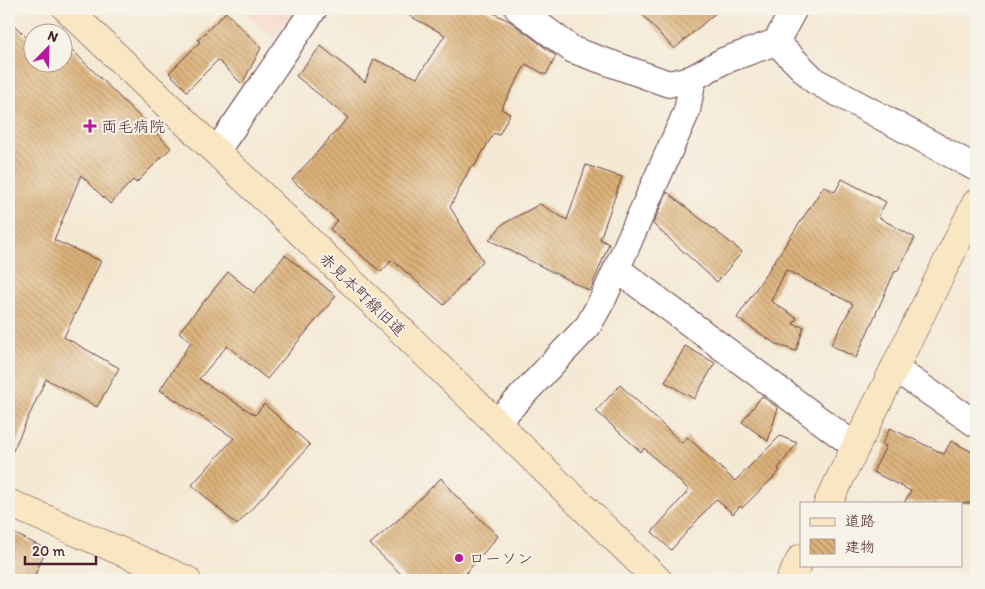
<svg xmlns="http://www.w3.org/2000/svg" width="985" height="589" font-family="Itim,'Klee One',sans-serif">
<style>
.built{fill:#f6d1c5}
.building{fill:url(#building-back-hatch)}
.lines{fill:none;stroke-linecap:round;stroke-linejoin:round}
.street-casing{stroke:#643d44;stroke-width:28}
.secondary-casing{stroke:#643d44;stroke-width:29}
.street{stroke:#fff;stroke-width:26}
.secondary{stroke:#f9e7c3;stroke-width:28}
.poi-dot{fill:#b5179e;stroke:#f7f3e8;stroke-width:2}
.labels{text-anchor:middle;stroke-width:4;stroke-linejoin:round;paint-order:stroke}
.poi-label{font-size:16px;fill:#4a1f2b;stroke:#f7f3e8;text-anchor:start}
.street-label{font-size:16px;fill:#4a1f2b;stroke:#f7f3e8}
</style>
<defs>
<pattern id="building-back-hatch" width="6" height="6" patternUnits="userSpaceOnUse" patternTransform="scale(1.25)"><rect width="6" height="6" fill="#dbb178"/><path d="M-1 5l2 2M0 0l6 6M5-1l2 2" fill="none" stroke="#b48f63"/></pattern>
</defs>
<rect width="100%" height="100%" fill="#f7f3e8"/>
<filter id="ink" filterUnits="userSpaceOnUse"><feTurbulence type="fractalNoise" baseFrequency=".02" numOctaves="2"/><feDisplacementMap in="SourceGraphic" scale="10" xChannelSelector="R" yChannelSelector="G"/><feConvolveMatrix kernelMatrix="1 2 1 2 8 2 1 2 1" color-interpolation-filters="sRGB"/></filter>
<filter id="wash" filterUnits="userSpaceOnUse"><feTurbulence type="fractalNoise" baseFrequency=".0096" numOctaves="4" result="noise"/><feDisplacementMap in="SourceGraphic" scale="20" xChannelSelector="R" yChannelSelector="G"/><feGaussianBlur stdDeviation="1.12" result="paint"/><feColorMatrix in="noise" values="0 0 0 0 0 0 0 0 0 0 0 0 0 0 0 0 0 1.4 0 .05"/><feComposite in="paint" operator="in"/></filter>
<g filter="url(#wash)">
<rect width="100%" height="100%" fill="#f4e9d4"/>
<polygon class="built" points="242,9 297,9 275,40"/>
<g id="blocks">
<g class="building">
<polygon points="397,9 485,9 511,22 556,56 546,75 526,64 501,109 510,114 499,135 494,133 474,167 471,166 450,207 483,261 444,305 392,260 381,272 330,229 337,220 292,180 348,118 296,76 321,46 365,82 374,59 417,78 445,35"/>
<polygon points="637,9 720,9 674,49"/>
<polygon points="226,12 261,48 242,84 218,60 187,91 169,73 200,42 198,40"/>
<polygon points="9,20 29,40 32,37 32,62 62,62 62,40 171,148 136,183 133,180 110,204 81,175 54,240 101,261 64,337 119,368 97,407 46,379 9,459"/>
<polygon points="586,165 622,177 600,239 609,244 590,291 489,240 503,224 540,204 567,220"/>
<polygon points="842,179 886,202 878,217 915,238 897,272 895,271 856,358 831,345 853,304 786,270 771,301 797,318 793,324 804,327 796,351 776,344 737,318 824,186 835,192"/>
<polygon points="667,192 742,252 717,282 653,224"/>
<polygon points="285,255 336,296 267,379 227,346 199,379 255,415 264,404 310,445 237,525 192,485 234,438 160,390 191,342 179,332 228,272 254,293"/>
<polygon points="685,346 715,363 694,399 665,382"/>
<polygon points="620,385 682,443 687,437 735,481 780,436 797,443 778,469 780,471 742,508 740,506 733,514 716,499 671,550 652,532 689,490 644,448 641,452 596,411"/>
<polygon points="762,396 778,408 768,441 742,422"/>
<polygon points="890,428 944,454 951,441 976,454 976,503 904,503 911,491 873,472 886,446 882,444"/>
<polygon points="441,478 452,492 498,536 460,580 407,580 370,544 398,520"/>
<polygon points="9,531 46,549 33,580 9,580"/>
</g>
</g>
</g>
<g filter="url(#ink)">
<use href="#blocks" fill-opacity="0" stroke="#643d44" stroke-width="1"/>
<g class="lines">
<defs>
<g id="street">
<polyline points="518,9 573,50 669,84 693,78 723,61 776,42 794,9"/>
<polyline points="776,42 815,81 976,168"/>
<polyline points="216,152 314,9"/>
<polyline points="617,269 856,447"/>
<polyline points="894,368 976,424"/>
<polyline points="496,423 588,326 604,297 687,111 693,78"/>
</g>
<g id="secondary">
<polyline points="67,9 298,230 658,580"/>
<polyline points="9,503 187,580"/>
<polyline points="828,503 976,203"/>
<polyline points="790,580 801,558"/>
</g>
</defs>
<use href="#street" class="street-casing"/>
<use href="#secondary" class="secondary-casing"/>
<use href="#street" class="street"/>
<use href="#secondary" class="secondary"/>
</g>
</g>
<g class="poi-dot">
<path d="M87.5 118.5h5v5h5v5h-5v5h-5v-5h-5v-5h5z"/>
<circle cx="459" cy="558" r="5"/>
</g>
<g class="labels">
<g class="poi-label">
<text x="101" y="132">両毛病院</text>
<text x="469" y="564">ローソン</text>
</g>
<g class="street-label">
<text transform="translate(363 294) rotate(44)" y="6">赤見本町線旧道</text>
</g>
</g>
<rect width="985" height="589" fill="none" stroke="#f7f3e8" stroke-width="30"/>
<rect x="800" y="502" width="162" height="65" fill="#f7f3e8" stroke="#b29e9c"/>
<rect x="810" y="518" width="25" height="8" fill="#f9e7c3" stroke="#b29e9c"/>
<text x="845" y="526" font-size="15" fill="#4a1f2b">道路</text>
<rect x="810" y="539" width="25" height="15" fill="url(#building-back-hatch)" stroke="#b29e9c"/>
<text x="845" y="552" font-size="15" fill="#4a1f2b">建物</text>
<g transform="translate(48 48) rotate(23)"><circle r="24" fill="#f7f3e8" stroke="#b29e9c"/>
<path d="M0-4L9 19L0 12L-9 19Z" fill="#b5179e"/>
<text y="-8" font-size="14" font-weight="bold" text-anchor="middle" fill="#4a1f2b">N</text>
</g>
<path d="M25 556v8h71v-8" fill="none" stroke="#4a1f2b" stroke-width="2.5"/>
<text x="32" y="556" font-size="15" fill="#4a1f2b" stroke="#f7f3e8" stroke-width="4" paint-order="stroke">20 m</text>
</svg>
